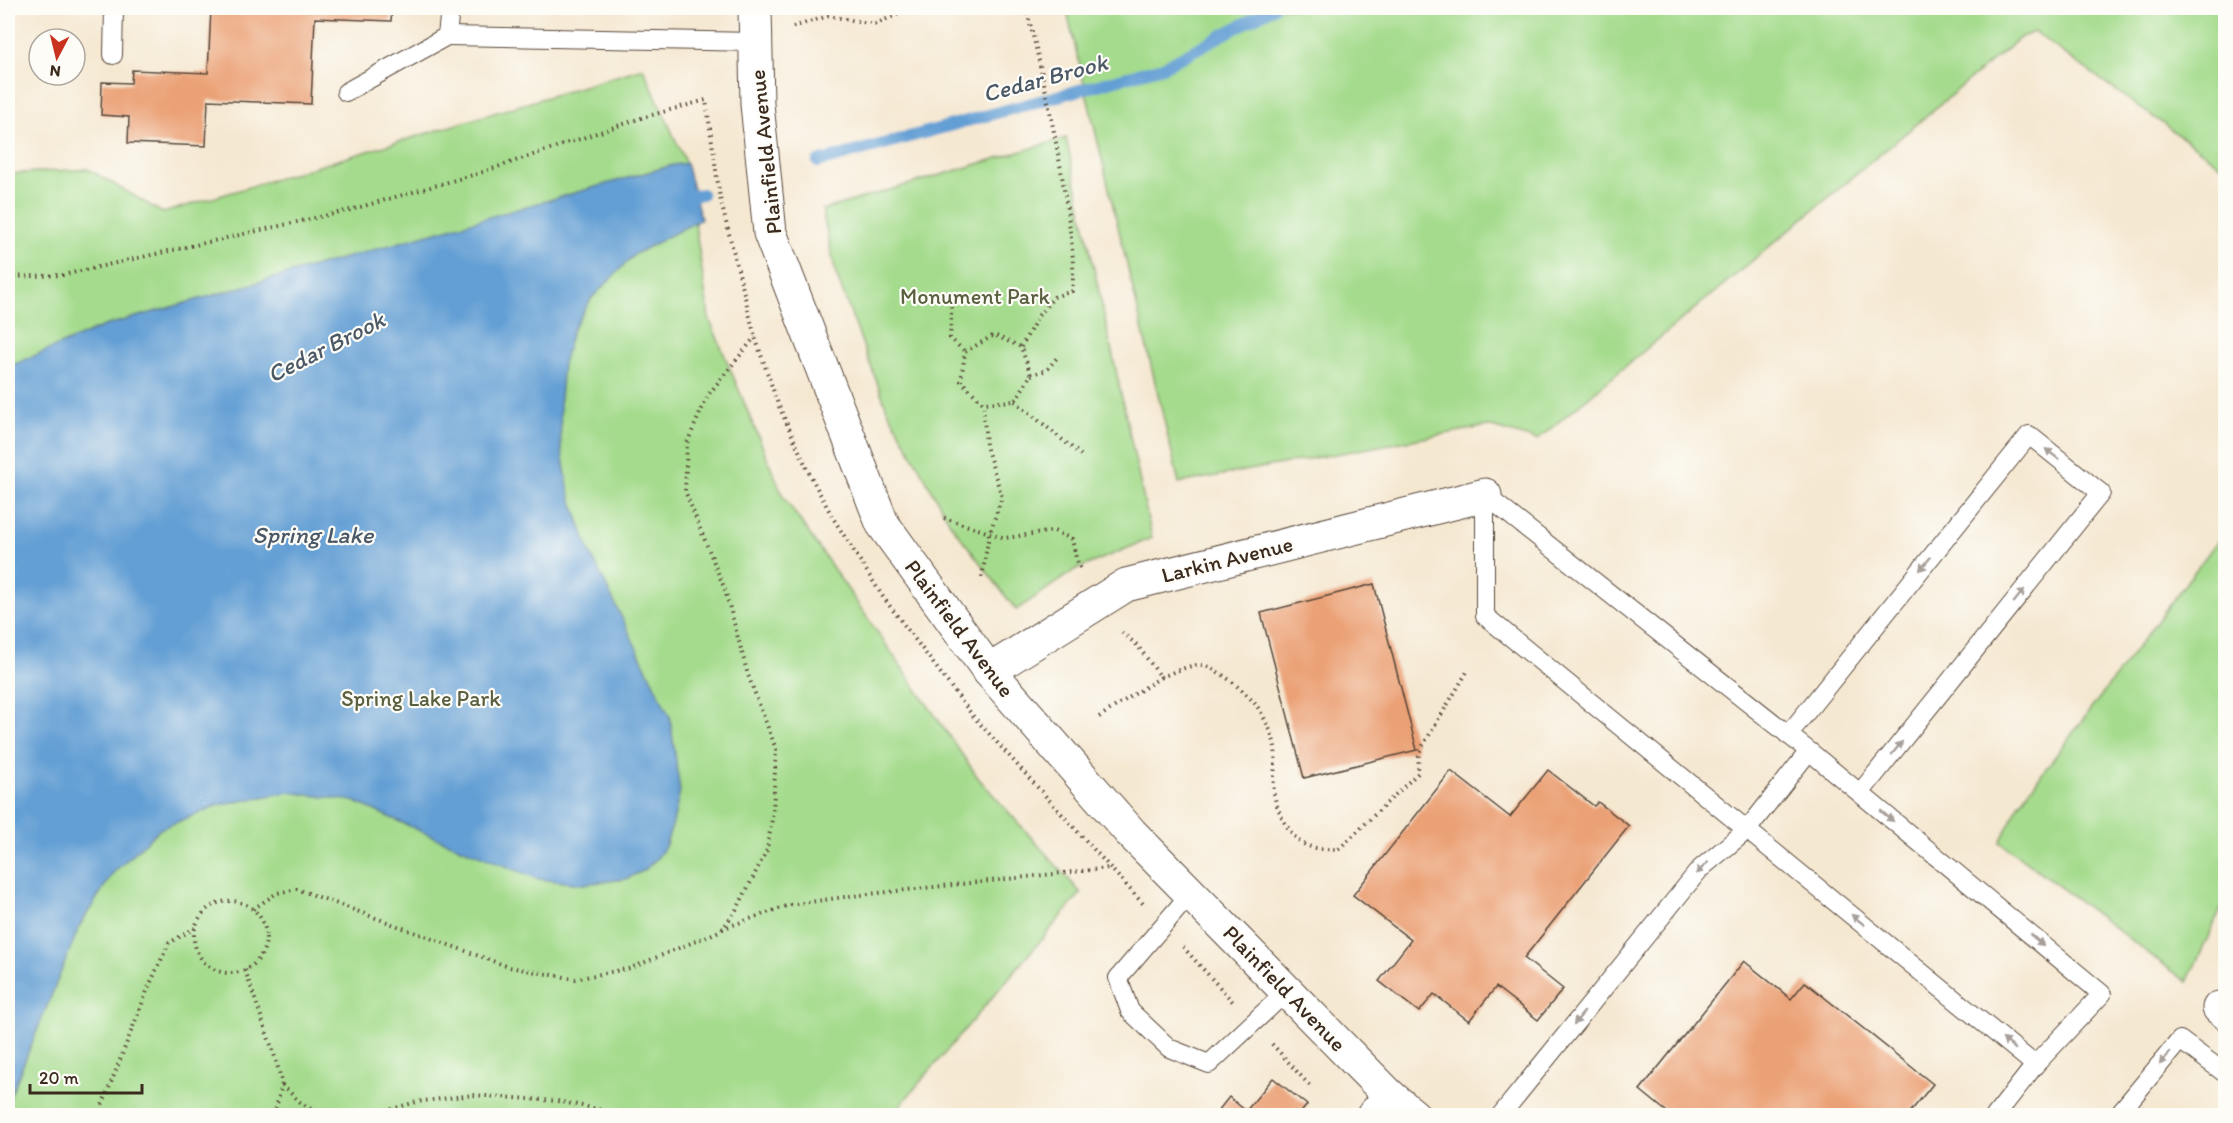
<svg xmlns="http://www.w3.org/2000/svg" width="2233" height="1123" font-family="Itim,sans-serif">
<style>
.green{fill:#a4db8c;stroke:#708255;stroke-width:1.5}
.water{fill:#649fd4;stroke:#506479;stroke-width:1.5}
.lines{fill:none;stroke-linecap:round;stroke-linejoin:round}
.stream{stroke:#649fd4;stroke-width:12}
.building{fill:#eba176}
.service-casing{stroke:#574639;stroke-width:20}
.minor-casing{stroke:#574639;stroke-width:35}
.tertiary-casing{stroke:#574639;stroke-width:35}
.path{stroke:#574639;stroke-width:4;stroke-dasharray:1.5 4.5;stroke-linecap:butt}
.service{stroke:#fff;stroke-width:18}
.minor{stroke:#fff;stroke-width:33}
.tertiary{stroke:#fff;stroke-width:33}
.oneway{fill:#a79f9a}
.labels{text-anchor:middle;stroke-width:4.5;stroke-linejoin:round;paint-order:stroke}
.street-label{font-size:22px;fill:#3b2a1e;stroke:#fdfcf7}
.park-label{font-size:22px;fill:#5a5f3f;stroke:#fdfcf7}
.water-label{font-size:24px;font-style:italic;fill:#4b5967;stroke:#fdfcf7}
</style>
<rect width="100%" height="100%" fill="#fdfcf7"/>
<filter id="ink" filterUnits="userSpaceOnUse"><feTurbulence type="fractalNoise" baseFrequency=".0167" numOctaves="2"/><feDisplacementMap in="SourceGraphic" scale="12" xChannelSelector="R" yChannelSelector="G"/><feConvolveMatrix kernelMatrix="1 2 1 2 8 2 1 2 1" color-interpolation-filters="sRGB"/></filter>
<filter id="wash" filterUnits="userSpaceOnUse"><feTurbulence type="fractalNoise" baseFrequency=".008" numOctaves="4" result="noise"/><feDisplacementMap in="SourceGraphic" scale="24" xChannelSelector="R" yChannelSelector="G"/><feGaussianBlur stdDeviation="1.35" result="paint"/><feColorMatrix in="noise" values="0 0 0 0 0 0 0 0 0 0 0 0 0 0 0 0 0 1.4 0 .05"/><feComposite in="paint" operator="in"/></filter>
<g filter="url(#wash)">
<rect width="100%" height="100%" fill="#f5e8d1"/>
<g class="green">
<polygon points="1066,8 2225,8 2225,168 2034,32 2021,37 1537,440 1488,426 1179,483"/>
<polygon points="643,68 686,163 709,318 783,496 979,779 1081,893 892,1115 8,1116 8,174 88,169 163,213"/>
<polygon points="1066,138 1152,538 1075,570 1016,610 950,523 887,409 836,274 822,210"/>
<polygon points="2225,531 2225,901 2187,982 2000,842 2020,803"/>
</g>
<polygon class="water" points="686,163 701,219 635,254 591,299 572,331 563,364 560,399 561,447 569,492 589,550 670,717 680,791 673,823 665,847 657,858 645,870 626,879 583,884 538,879 434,837 353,801 289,792 219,805 160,829 113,873 80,925 8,1102 8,367 104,326 673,165"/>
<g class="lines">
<g class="stream">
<polyline points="818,162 1163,67 1273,8"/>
<polyline points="680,199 702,194"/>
</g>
</g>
<g id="blocks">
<g class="building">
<polygon points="211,8 392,8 391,21 315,18 311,104 208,100 206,146 128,143 129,117 101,115 102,82 131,83 132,70 208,73"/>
<polygon points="1374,584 1417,750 1304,778 1261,613"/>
<polygon points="1548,770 1594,806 1598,802 1629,826 1524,958 1563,989 1538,1020 1496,987 1469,1021 1434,994 1419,1012 1379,981 1411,940 1353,895 1451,771 1510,817"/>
<polygon points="1744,961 1791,999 1805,982 1933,1084 1907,1116 1672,1116 1640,1090"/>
<polygon points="1273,1078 1307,1105 1298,1116 1214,1116 1229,1097 1246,1111"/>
</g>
</g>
</g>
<g filter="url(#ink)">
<use href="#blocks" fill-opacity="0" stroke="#574639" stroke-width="1.5"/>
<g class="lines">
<defs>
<g id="service">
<polyline points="450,8 447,36 756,42"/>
<polyline points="113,55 114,8"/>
<polyline points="346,92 447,36"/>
<polyline points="1788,735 2029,435 2101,493 1860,793"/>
<polyline points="1191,893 1118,978 1130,1011 1169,1048 1209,1064 1287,991"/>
<polyline points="1500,1116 1700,869 1747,830 2035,1065 2102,994 1809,751 1485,495 1485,616 1747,830 1809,751"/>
<polyline points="1995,1116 2035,1065"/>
<polyline points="2117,1116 2180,1040 2226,1074"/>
</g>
<g id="minor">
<polyline points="989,671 1126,585 1485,495"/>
<polyline points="2219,1008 2226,1013"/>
<polyline points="1373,1116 1390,1096"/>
</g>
<polyline id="tertiary" points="755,8 757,104 770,233 882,523 989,671 1131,833 1390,1096 1414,1116"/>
</defs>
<use href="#service" class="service-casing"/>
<use href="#minor" class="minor-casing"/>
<use href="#tertiary" class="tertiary-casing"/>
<g class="path">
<polyline points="793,27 828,16 875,24 913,8"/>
<polyline points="8,277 63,275 350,210 483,172 641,118 706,100 720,198 755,337 778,404 810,475 833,518 883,597 973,716 1145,906"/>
<polyline points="952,301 950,338 965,352"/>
<path d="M1021,347L1038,316L1054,297L1072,291C1076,256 1068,218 1063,182C1053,123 1041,65 1026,8"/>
<polyline points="1031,375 1047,370 1059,355"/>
<polyline points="1015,401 1081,455"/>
<polyline points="944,518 1005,538 1054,531 1072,539 1076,558 1081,570"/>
<polyline points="982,577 989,535 1002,497 986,446 983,403 961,381 965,352 994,335 1021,347 1031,375 1015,401 983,403"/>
<path d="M1161,677C1173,673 1187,665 1200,665C1215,665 1247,693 1256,705C1263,714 1271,731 1274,742C1278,759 1272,776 1274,793C1276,809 1287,830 1299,841C1308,849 1328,850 1339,849L1418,773L1419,752L1467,672"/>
<polyline points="1099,717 1161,677 1137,645 1120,631"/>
<circle cx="230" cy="937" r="36"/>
<polyline points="253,909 277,893 297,889 509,967 575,979 631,968 722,930 738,907 767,850 773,813 776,749 748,675 725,590 685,491 687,443 708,395 755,337"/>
<polyline points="722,929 789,905 851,896 1109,868"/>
<polyline points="1183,947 1234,1003"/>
<polyline points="245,970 276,1060 282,1084 274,1116"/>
<polyline points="1272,1044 1310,1086"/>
<polyline points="282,1085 300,1102 322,1116"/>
<polyline points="98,1116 149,986 169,943 195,928"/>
<polyline points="368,1116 416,1102 473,1095 557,1101 633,1116"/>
</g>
<use href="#service" class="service"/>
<use href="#minor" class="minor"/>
<use href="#tertiary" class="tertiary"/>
</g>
<defs><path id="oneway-solid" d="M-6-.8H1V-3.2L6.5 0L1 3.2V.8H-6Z" transform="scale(1.5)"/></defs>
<g class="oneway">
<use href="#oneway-solid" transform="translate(2052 454) rotate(-142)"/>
<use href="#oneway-solid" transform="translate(1925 564) rotate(129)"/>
<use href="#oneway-solid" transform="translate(2019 596) rotate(-51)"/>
<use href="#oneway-solid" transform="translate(1897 748) rotate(-51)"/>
<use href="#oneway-solid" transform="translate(1887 816) rotate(40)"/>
<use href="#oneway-solid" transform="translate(1702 868) rotate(136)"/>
<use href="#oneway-solid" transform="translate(1858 920) rotate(-141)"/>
<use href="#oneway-solid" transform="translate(2037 940) rotate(40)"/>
<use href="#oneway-solid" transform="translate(1579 1018) rotate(129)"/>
<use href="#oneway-solid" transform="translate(2009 1044) rotate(-141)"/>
<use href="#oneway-solid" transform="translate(2165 1058) rotate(130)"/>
</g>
</g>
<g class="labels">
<g class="street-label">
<text transform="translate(765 152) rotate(-96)" y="8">Plainfield Avenue</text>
<text transform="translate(1227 559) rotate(-14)" y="8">Larkin Avenue</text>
<text transform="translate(960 628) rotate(53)" y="8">Plainfield Avenue</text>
<text transform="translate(1285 988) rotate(46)" y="8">Plainfield Avenue</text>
</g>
<g class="park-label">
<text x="975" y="304">Monument Park</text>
<text x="421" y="706">Spring Lake Park</text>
</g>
<g class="water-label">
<text transform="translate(1045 78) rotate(-15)" y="8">Cedar Brook</text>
<text transform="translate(326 347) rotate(-27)" y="8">Cedar Brook</text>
<text x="313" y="543">Spring Lake</text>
</g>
</g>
<rect width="2233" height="1123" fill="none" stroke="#fdfcf7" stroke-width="30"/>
<g transform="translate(57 57) rotate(187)"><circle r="28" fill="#fdfcf7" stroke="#afa8a0" stroke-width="1.5"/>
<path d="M0-4.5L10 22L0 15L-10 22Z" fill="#c8321e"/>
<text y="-9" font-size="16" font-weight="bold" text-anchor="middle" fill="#3b2a1e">N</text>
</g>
<path d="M30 1084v9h112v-9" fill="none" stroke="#3b2a1e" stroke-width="3"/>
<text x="39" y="1084" font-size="18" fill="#3b2a1e" stroke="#fdfcf7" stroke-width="4.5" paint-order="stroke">20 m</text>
</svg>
